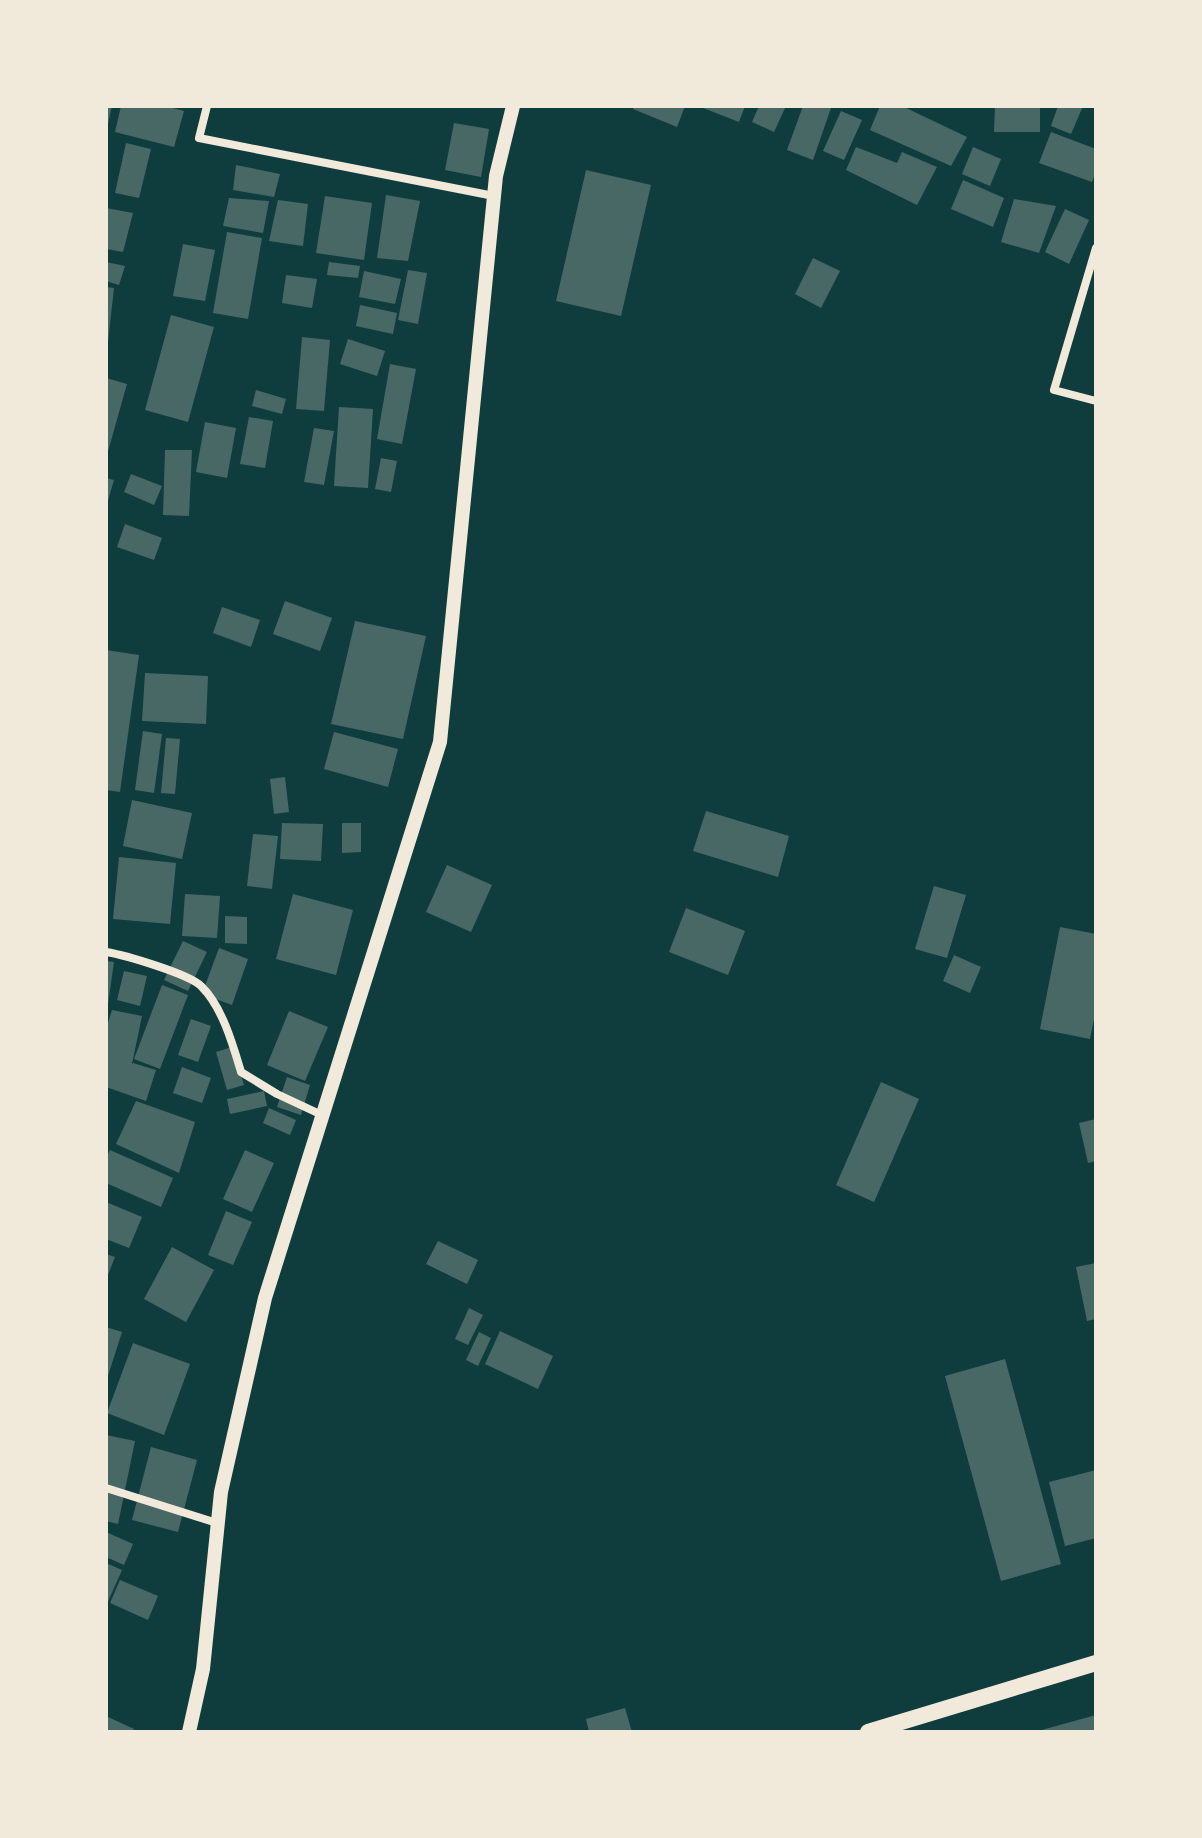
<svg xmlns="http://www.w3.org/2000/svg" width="1202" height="1838" font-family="'Work Sans',sans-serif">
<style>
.building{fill:#486865}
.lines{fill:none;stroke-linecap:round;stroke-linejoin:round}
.minor{stroke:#f1e9da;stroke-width:8}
.tertiary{stroke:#f1e9da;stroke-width:14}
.secondary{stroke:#f1e9da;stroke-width:16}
</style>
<rect width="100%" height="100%" fill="#0f3d3e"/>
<g class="building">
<polygon points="106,106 112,106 107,128 106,127"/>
<polygon points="121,106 165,106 184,111 174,147 115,132"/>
<polygon points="634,106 685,106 677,127 633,109"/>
<polygon points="698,106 745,106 739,122"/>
<polygon points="759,106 786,106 774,132 752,122"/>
<polygon points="803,106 831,108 813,160 787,150"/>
<polygon points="880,106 902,106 967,137 951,166 870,130"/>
<polygon points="995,106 1040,106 1040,132 994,132"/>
<polygon points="1058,106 1083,106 1071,134 1051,126"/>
<polygon points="841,111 862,120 844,160 823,151"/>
<polygon points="454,123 489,129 481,177 445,170"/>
<polygon points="1051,132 1096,149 1096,170 1092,182 1039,163"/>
<polygon points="126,143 151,149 139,198 115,193"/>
<polygon points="856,147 897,163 902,152 937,167 917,205 846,170"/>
<polygon points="973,147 1001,159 990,186 962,174"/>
<polygon points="236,165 280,174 274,197 233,190"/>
<polygon points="586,170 651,185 621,316 556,301"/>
<polygon points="963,180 1004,198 993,227 951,209"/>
<polygon points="386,195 420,201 408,261 377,258"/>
<polygon points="325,196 372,203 364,260 316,253"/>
<polygon points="229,198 269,201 263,233 223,226"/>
<polygon points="1014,199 1056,206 1039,253 1001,242"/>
<polygon points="278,200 308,204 303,246 269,241"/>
<polygon points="106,208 133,213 123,252 106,249"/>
<polygon points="1065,209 1089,220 1069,264 1045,252"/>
<polygon points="227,232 262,238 248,319 213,313"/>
<polygon points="183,244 215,250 205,301 173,296"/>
<polygon points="813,258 840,271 821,308 795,294"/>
<polygon points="106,262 125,266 119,285 106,281"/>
<polygon points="329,262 360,266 358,278 327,275"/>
<polygon points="408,270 427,273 418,324 398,320"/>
<polygon points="364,271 401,279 395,304 359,297"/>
<polygon points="286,275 317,279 312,308 282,303"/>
<polygon points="106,287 114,288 108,342 106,342"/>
<polygon points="360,305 397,313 393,334 356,326"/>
<polygon points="171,315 214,327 188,422 145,410"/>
<polygon points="302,337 330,340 324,411 296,409"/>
<polygon points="348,339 385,351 377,376 340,364"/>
<polygon points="390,364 416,369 402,444 377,439"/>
<polygon points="106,378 127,384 107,455 106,455"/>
<polygon points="256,390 286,399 282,414 252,406"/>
<polygon points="339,407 373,409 368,488 334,486"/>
<polygon points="249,417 273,421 265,468 240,464"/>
<polygon points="205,422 236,428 227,478 196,472"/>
<polygon points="314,428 334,431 324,485 304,482"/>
<polygon points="165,450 192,450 189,516 163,515"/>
<polygon points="381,458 397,461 391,492 375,489"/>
<polygon points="131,474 162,486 154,505 124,492"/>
<polygon points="106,478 114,480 107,504 106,504"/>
<polygon points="125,524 162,538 154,560 117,547"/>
<polygon points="285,601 332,618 320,651 273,634"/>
<polygon points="222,607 260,620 251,647 213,633"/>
<polygon points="355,621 426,636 403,739 331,724"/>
<polygon points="106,650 139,655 120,792 106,790"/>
<polygon points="145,673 208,676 206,724 142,721"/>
<polygon points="143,731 162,734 154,793 135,790"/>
<polygon points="334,732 398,749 388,787 324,769"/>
<polygon points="166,738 180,739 175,794 161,793"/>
<polygon points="285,777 289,812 274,814 270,779"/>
<polygon points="132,800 192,813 182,859 123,846"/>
<polygon points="706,811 789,836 778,877 693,851"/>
<polygon points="282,823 323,824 321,861 280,859"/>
<polygon points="342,823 361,823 361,852 342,853"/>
<polygon points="253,834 278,836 272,889 247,886"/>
<polygon points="119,857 176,863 170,924 113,919"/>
<polygon points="447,865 492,885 471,932 426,912"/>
<polygon points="934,886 966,895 947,958 915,949"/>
<polygon points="185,894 220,896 217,938 182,936"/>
<polygon points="293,894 353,910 336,975 276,959"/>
<polygon points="686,908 745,931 728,975 669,952"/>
<polygon points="225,916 247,917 247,944 225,943"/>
<polygon points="1060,927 1096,934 1096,1009 1090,1039 1040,1029"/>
<polygon points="183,941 207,952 188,991 164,980"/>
<polygon points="219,948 248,959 232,1005 202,994"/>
<polygon points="954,955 981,967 970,993 943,981"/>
<polygon points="106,961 114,962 108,1004 106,1004"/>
<polygon points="124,971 147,976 140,1006 117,1000"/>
<polygon points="162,985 188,995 160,1069 134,1059"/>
<polygon points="112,1010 142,1016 132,1064 133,1063 156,1070 146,1101 106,1087 106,1029"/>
<polygon points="289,1011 328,1027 305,1081 267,1065"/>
<polygon points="191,1019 211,1026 198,1062 178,1055"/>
<polygon points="232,1047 244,1085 227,1090 216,1052"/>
<polygon points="182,1067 211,1078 202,1103 173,1093"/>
<polygon points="287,1077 310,1085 301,1115 277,1107"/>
<polygon points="881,1082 919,1099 874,1202 836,1185"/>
<polygon points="264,1091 267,1106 230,1114 227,1099"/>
<polygon points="136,1101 195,1122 179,1173 116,1144"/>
<polygon points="269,1108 296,1120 290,1135 263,1123"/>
<polygon points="1096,1119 1096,1161 1088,1163 1079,1123"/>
<polygon points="110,1150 173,1178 161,1207 106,1183 106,1158"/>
<polygon points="245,1150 274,1163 252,1212 223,1199"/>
<polygon points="106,1202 142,1217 129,1248 106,1239"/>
<polygon points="226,1211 252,1222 233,1265 208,1255"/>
<polygon points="438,1241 478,1260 467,1284 426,1264"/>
<polygon points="172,1247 214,1270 186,1322 144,1299"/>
<polygon points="106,1254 115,1257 106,1280"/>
<polygon points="1096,1263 1096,1319 1087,1321 1076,1267"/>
<polygon points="469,1308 483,1315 468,1345 455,1339"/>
<polygon points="106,1327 122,1332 107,1379 106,1379"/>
<polygon points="500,1331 553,1356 538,1389 485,1364"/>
<polygon points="479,1332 491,1338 478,1366 466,1360"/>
<polygon points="133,1343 190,1364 164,1435 107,1413"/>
<polygon points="1005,1359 1061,1564 1001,1581 945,1376"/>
<polygon points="106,1435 135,1441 118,1524 106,1521"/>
<polygon points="151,1447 197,1460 178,1532 132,1520"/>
<polygon points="1096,1470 1096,1538 1065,1546 1049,1482"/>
<polygon points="106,1532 133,1544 124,1565 106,1557"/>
<polygon points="106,1563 122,1570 106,1606"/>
<polygon points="120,1580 158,1596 148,1620 110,1603"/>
<polygon points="625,1708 632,1732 589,1732 586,1719"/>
<polygon points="1096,1715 1096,1732 1038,1732 1038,1731"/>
<polygon points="106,1716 134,1729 133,1732 106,1732"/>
</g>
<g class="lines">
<g class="minor">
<polyline points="207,106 199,138 494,196"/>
<polyline points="1096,248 1054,390 1096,401"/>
<path d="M106,952C125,955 189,974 201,986C222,1006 233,1045 241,1072L277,1094L322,1115"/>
<polyline points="106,1488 217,1523"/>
</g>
<polyline class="tertiary" points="189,1732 203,1669 221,1492 265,1298 440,742 496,176 513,106"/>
<polyline class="secondary" points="868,1732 1096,1663"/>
</g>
<rect width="1202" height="1838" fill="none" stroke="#f1e9da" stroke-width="216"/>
</svg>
